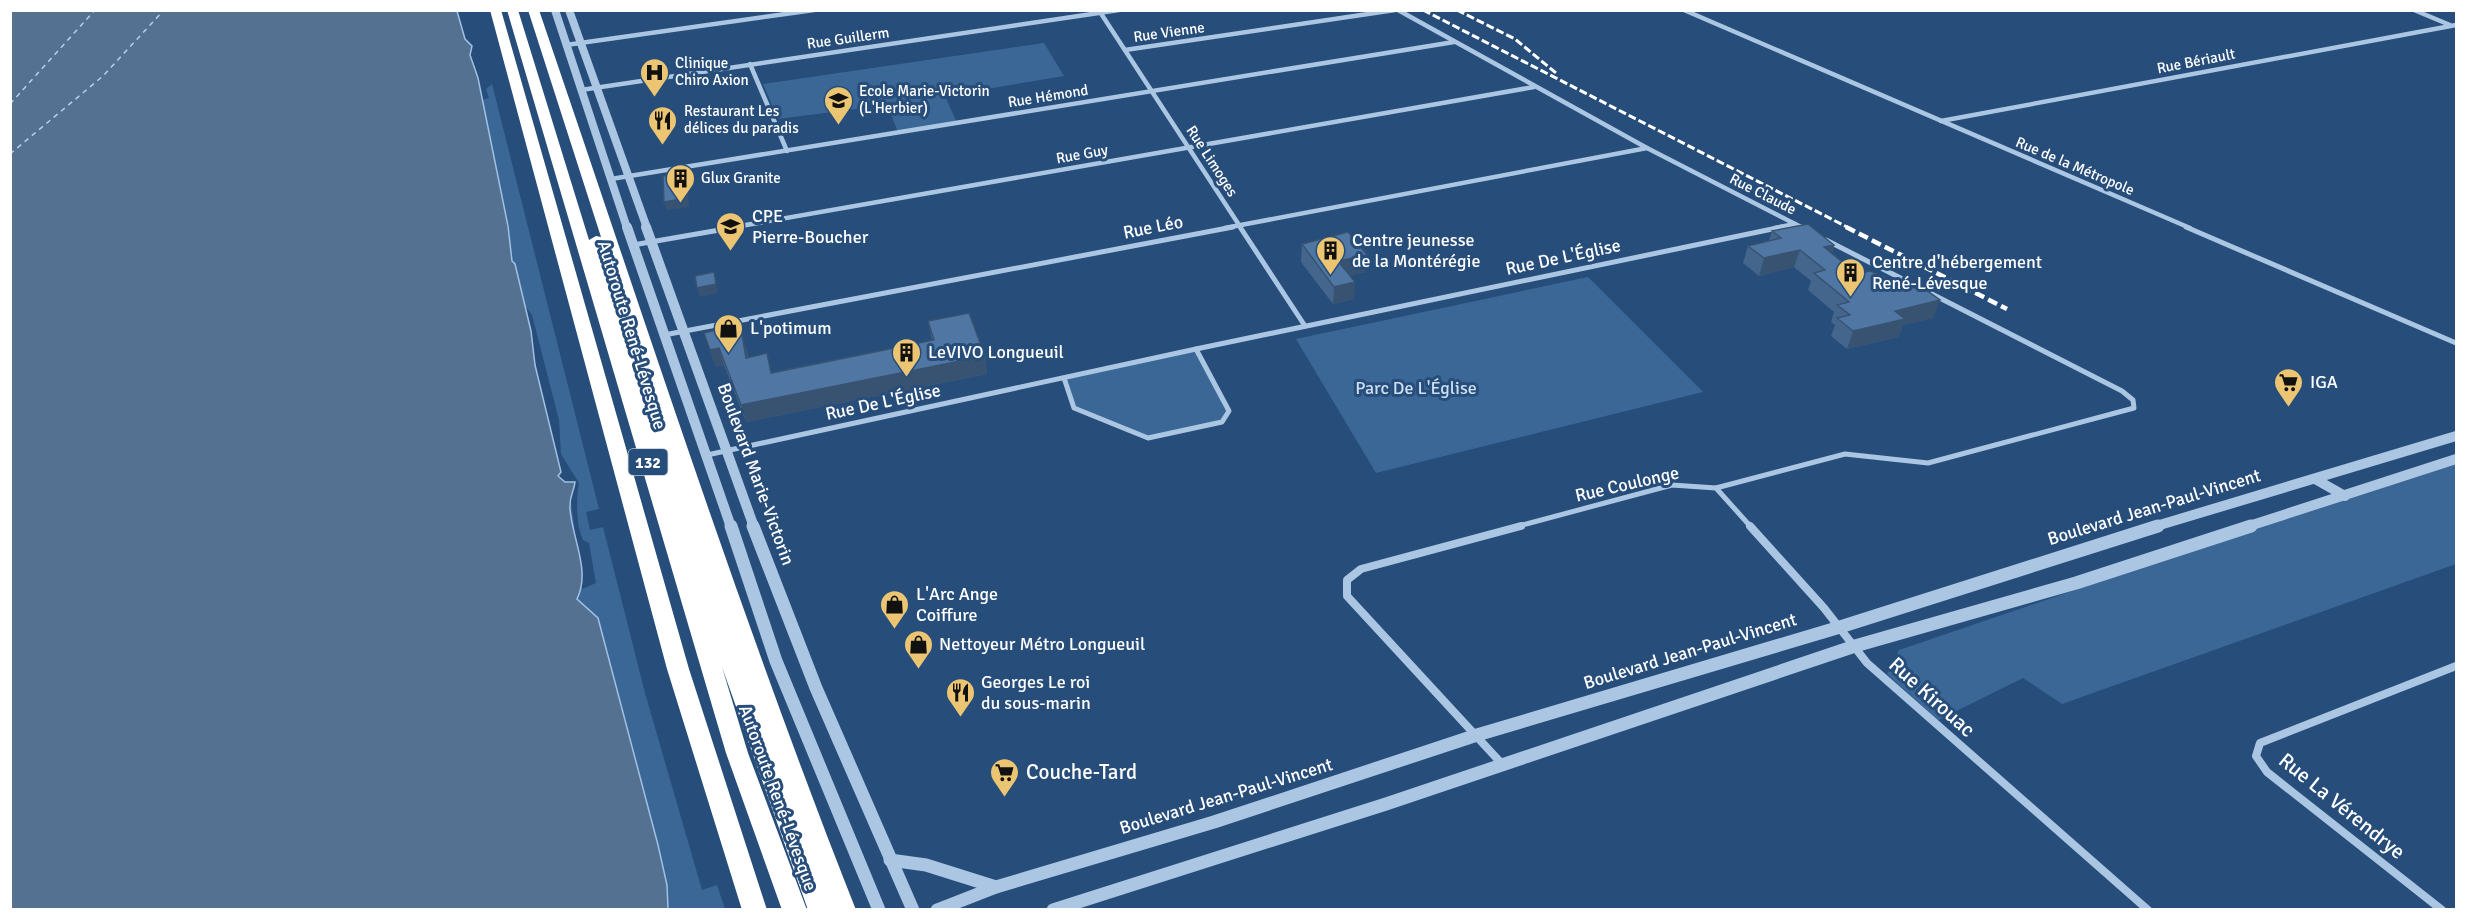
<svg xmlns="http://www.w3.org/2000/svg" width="2467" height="920" font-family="Signika,sans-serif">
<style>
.green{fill:#3b6797}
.water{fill:#557191;stroke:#a0c1e4;stroke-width:1.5}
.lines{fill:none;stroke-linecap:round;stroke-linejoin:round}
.ferry{stroke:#b6d0eb;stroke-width:1.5;stroke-dasharray:5 4.5;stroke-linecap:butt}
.minor-far2{stroke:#abc6e3;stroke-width:4.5}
.minor-far1{stroke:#abc6e3;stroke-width:5}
.minor{stroke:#abc6e3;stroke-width:8}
.tertiary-far2{stroke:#abc6e3;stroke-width:8}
.tertiary-far1{stroke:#abc6e3;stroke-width:10}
.tertiary{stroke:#abc6e3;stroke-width:13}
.motorway{fill:#fff;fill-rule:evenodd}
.rail-far1{stroke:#fff;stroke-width:3;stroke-dasharray:8 3;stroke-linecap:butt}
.rail{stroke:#fff;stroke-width:4.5;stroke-dasharray:10 4.5;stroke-linecap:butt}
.wall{fill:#45668c}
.shaded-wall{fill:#385372}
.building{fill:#5077a3;stroke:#385372;stroke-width:1.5}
.labels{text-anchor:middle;stroke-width:6;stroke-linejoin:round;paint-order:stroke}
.far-street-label{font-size:15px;fill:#fff;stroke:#274d7a}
.far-poi-label{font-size:15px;fill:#fff;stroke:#274d7a;text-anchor:start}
.shield{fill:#274d7a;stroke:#becad7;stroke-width:1.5}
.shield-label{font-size:16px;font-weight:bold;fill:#fff}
.poi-label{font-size:18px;fill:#fff;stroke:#274d7a;text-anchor:start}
.street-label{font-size:18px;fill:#fff;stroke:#274d7a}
.park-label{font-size:18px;fill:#cddff3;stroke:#274d7a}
.near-street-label{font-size:21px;fill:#fff;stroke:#274d7a}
.near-poi-label{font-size:21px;fill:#fff;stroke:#274d7a;text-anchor:start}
</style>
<rect width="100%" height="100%" fill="#274d7a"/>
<g class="green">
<polygon points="1044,43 1064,76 945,96 957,123 898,132 887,105 778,119 763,84"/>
<path d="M492,84L599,509L586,512L590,530L603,527L645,693L702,890L717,885L725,909L199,910L570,493L582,589L596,583L589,543L583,540C576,525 576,499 579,483L561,454L559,420L532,315L525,306L515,264L512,261L508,226L481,100L489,98L486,89Z"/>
<polygon points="1588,277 1703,392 1376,473 1296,339"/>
<polygon points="1196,349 1229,411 1222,422 1148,438 1074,408 1064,378"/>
<polygon points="2456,460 2456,564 2062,704 2023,678 1938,720 1887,674 1899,650"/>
</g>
<path class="water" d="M10,11H457L465,39L472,46L470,55L478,78L508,226L512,261L515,264L531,331L535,365L561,472L558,476L565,482H575C574,492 569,496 570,509C572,538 591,571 577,599L598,618L658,845L667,885L668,909H11Z"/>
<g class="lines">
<g class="ferry">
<polyline points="10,104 95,10"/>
<polyline points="10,154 103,76 164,10"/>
</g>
<g class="minor-far2">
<polyline points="1398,10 1647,148 1803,228"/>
<polyline points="1684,10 2190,228"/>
<polyline points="2414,10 2450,25"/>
<polyline points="1100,12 1241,228"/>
<polyline points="566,45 814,10"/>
<polyline points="1125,50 1395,10"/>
<polyline points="750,64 787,151"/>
<polyline points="581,90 1119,10"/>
<polyline points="1941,121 2456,25"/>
<polyline points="611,179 1454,42"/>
<polyline points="729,228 1534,87"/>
<polyline points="1225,228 1647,148"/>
<polyline points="1775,228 1795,224"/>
</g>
<g class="minor-far1">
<polyline points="1240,227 1305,326"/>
<polyline points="1801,227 1803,228"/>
<polyline points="2186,227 2456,343"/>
<polyline points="633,245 737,227"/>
<polyline points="664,335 1233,227"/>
<polyline points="1064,378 1074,408 1148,438 1222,422 1229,411 1196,349"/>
<polyline points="707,455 1196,349 1782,227"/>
<polyline points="1716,488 1751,527"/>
<polyline points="1515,527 1672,485 1716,488 1845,454 1928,463 2134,408 2133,400 2122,391 1826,240"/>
</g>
<g class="minor">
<polyline points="1750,526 1824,608 1867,663 2148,910"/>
<polyline points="1502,764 1347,596 1347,580 1361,569 1521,526"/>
<polyline points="2442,910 2267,772 2256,756 2260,743 2456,666"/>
</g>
<g class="tertiary-far2">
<polyline points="555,10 627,228"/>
<polyline points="569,10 647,228"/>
</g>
<g class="tertiary-far1">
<polyline points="627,227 731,527"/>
<polyline points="646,227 754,527"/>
<polyline points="2315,479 2345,496"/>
<polyline points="2153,527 2456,436"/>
<polyline points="2246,527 2456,459"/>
</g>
<g class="tertiary">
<polyline points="731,526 776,661 879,910"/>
<polyline points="753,526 816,688 913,910"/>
<polyline points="890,860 926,865 996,887"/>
<polyline points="937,910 996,887 1214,822 1477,735 1840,627 2158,526"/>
<polyline points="1053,910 1386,804 1855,646 2076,583 2251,526"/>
</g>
<g class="motorway">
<polygon points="490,10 501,10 689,669 767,910 742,910 667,669"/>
<path d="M507,10H518L589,240L596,236L601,237L528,10H539C642,311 739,614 856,910H808L722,667L748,753L807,910H782L726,753Z"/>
</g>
<g class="rail-far1">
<polyline points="1423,10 1849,228"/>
<polyline points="1457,10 1515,39 1556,73"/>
</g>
<polyline class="rail" points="1846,227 2007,309"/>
</g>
<g class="wall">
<polygon points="1772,231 1834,245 1832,253 1857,274 1933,318 1903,325 1898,337 1847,349 1831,336 1835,325 1831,322 1834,312 1808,290 1811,281 1794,267 1759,276 1743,263 1748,246 1769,241"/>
<polygon points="1302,244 1367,255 1366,272 1350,275 1354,299 1333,304 1301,262"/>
<polygon points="928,321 985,356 987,374 746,422 724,365 716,367 704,333 723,333 746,347 748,357 773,372 932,340"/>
</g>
<g class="shaded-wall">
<polygon points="684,173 687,181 689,207 667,210 664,202"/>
<polygon points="1834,245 1829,262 1824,247"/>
<polygon points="1800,250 1794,267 1759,276 1764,258"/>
<polygon points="1367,255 1366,272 1337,278 1338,261"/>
<polygon points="714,272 718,293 700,297 697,288"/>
<polygon points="1355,282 1354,299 1333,304 1334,287"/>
<polygon points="1940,300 1933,318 1903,325 1898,337 1847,349 1853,331 1895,311"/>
<polygon points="741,329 746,347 751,375 746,358"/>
<polygon points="719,348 724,365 716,367 710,350"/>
<polygon points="985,356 987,374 746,422 741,405"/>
</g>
<g class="building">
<polygon points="684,173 687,198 664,202 663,176"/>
<polygon points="1808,224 1834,245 1824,247 1857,274 1870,271 1910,287 1926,290 1940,300 1895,311 1905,319 1853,331 1837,318 1850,315 1837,305 1849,302 1814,273 1825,270 1800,250 1764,258 1748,246 1781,238 1772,231"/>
<polygon points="1348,232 1367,255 1338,261 1355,282 1334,287 1302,244"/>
<polygon points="714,272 716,284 697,288 695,276"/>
<polygon points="969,313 985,356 741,405 719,348 710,350 704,333 720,329 723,333 741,329 746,358 767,353 771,373 934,340 928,321"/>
</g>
<defs>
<symbol id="hospital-pin" viewBox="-11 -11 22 30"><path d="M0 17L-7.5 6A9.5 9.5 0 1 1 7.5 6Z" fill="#ebc572" stroke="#274d7a"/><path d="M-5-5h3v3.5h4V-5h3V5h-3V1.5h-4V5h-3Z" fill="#111"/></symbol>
<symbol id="school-pin" viewBox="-11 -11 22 30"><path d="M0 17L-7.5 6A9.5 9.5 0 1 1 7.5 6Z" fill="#ebc572" stroke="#274d7a"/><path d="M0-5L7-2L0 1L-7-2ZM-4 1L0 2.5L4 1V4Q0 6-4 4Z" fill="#111"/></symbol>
<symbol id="restaurant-pin" viewBox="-11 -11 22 30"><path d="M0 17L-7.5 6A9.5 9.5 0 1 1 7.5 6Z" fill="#ebc572" stroke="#274d7a"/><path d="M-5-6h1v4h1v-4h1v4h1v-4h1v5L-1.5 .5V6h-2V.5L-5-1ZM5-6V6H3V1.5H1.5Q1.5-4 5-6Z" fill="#111"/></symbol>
<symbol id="building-pin" viewBox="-11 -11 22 30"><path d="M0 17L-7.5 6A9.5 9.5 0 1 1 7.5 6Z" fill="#ebc572" stroke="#274d7a"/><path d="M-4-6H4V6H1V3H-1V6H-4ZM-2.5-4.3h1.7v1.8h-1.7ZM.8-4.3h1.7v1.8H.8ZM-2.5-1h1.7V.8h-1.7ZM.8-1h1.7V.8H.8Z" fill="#111"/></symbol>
<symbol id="shop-pin" viewBox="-11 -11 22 30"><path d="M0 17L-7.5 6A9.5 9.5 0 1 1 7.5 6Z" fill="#ebc572" stroke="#274d7a"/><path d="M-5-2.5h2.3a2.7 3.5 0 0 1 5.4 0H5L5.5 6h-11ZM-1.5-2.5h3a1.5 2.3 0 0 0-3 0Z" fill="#111"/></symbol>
<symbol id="supermarket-pin" viewBox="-11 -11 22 30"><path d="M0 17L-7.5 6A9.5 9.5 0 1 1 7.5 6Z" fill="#ebc572" stroke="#274d7a"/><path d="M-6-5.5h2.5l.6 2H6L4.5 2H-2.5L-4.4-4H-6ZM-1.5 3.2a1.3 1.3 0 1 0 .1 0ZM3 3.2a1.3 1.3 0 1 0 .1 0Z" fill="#111"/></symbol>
</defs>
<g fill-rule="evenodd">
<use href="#hospital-pin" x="638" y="56" width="33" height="45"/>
<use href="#school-pin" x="822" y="84" width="33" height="45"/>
<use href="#restaurant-pin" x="646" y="104" width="33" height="45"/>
<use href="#building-pin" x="664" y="162" width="33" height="45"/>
<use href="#school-pin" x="714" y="210" width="33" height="45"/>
<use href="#building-pin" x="1314" y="234" width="33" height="45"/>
<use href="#building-pin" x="1834" y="256" width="33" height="45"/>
<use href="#shop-pin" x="712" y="312" width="33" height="45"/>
<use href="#building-pin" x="890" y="336" width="33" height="45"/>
<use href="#supermarket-pin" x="2272" y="366" width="33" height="45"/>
<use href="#shop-pin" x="878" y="588" width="33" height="45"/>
<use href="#shop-pin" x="902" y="628" width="33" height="45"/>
<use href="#restaurant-pin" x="944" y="676" width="33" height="45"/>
<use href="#supermarket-pin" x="988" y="756" width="33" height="45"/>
</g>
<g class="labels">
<g class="far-street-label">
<text transform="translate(1169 32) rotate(-8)" y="5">Rue Vienne</text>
<text transform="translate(848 38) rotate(-8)" y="5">Rue Guillerm</text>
<text transform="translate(2196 61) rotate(-11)" y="5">Rue Bériault</text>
<text transform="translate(1048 96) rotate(-9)" y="5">Rue Hémond</text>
<text transform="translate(1082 154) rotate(-10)" y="5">Rue Guy</text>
<text transform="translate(1212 161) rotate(57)" y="5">Rue Limoges</text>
<text transform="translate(2075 166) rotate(23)" y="5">Rue de la Métropole</text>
<text transform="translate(1763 194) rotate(27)" y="5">Rue Claude</text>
</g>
<g class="far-poi-label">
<text x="675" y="68">Clinique<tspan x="675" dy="17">Chiro Axion</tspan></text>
<text x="859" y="96">Ecole Marie-Victorin<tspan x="859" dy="17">(L'Herbier)</tspan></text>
<text x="684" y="116">Restaurant Les<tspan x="684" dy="17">délices du paradis</tspan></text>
<text x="701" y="183">Glux Granite</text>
</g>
<rect class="shield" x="628.5" y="449" width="39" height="26" rx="4.5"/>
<g class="shield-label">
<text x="648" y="468">132</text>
</g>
<g class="poi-label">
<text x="752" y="222">CPE<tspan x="752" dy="21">Pierre-Boucher</tspan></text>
<text x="1352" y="246">Centre jeunesse<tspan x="1352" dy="21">de la Montérégie</tspan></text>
<text x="1872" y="268">Centre d'hébergement<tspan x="1872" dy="21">René-Lévesque</tspan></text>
<text x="750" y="334">L'potimum</text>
<text x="928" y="358">LeVIVO Longueuil</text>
<text x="2310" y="388">IGA</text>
<text x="916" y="600">L'Arc Ange<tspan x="916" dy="21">Coiffure</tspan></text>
<text x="939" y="650">Nettoyeur Métro Longueuil</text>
<text x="981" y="688">Georges Le roi<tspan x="981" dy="21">du sous-marin</tspan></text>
</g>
<g class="street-label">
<text transform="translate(1153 227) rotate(-11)" y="6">Rue Léo</text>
<text transform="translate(1563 257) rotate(-12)" y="6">Rue De L'Église</text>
<text transform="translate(632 335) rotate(73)" y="6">Autoroute René-Lévesque</text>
<text transform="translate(883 402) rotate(-12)" y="6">Rue De L'Église</text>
<text transform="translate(756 474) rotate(70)" y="6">Boulevard Marie-Victorin</text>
<text transform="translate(1627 484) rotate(-13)" y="6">Rue Coulonge</text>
<text transform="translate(2154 507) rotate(-17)" y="6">Boulevard Jean-Paul-Vincent</text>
<text transform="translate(1690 651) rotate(-17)" y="6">Boulevard Jean-Paul-Vincent</text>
<text transform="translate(1226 796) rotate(-17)" y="6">Boulevard Jean-Paul-Vincent</text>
<text transform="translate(778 798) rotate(70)" y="6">Autoroute René-Lévesque</text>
</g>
<g class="park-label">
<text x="1416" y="394">Parc De L'Église</text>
</g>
<g class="near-street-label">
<text transform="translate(1932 697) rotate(42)" y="7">Rue Kirouac</text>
<text transform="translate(2342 806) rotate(39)" y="7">Rue La Vérendrye</text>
</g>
<g class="near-poi-label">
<text x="1026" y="779">Couche-Tard</text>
</g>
</g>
<rect width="2467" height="920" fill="none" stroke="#ffffff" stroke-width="24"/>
</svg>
